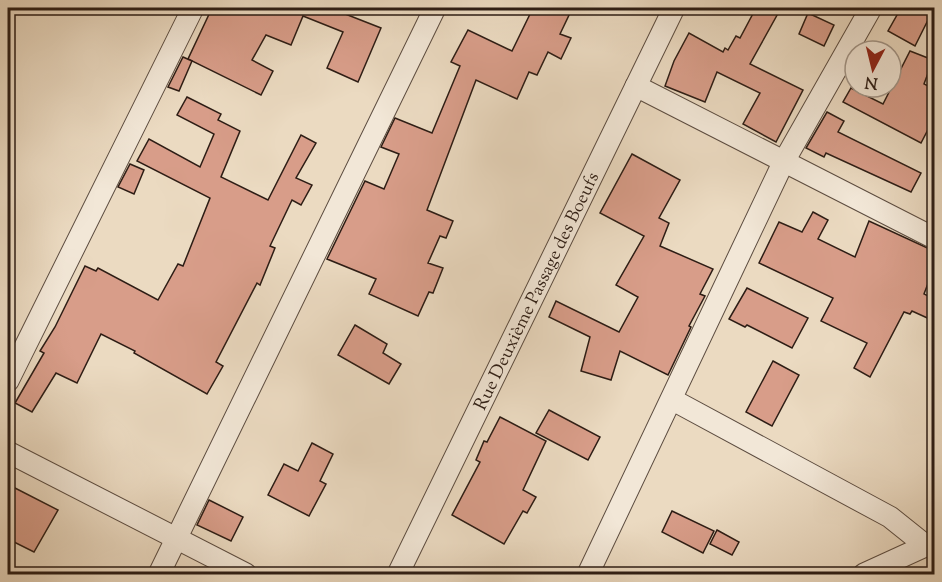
<svg xmlns="http://www.w3.org/2000/svg" width="942" height="582" font-family="'Sorts Mill Goudy',serif">
<style>
.building{fill:#d89d89;stroke:#2d1d15;stroke-width:1.5}
.lines{fill:none;stroke-linecap:round;stroke-linejoin:round}
.minor-casing{stroke:#5c4c40;stroke-width:23}
.minor{stroke:#f2e7d7;stroke-width:21}
.labels{text-anchor:middle;stroke-width:5;stroke-linejoin:round;paint-order:stroke}
.street-label{font-size:18px;fill:#2d1d15;stroke:#f2e7d7}
</style>
<rect width="100%" height="100%" fill="#ebdac1"/>
<filter id="stains"><feTurbulence type="fractalNoise" baseFrequency=".00333" numOctaves="4"/><feColorMatrix values="0 0 0 0 .2 0 0 0 0 .09 0 0 0 0 .02 0 0 0 .5 -.17"/></filter>
<radialGradient id="worn" r=".72"><stop offset=".6" stop-color="#630" stop-opacity="0"/><stop offset="1" stop-color="#630" stop-opacity=".3"/></radialGradient>
<g class="building">
<polygon points="212,8 330,8 381,28 358,82 327,68 343,32 303,16 291,45 266,35 252,60 273,71 261,95 188,59"/>
<polygon points="533,8 559,8 570,13 560,34 571,38 561,59 548,52 537,75 529,72 517,99 476,80 427,210 453,221 446,238 440,236 428,263 443,268 433,293 429,292 418,316 369,294 376,279 327,259 365,181 384,189 399,154 381,147 395,118 432,133 460,66 451,62 468,30 512,51"/>
<polygon points="756,8 781,8 750,64 803,90 776,142 743,124 760,93 717,72 705,102 665,86 674,61 689,33 723,52 725,48 728,50 736,36 740,38"/>
<polygon points="901,8 934,8 915,46 888,31"/>
<polygon points="808,13 834,25 824,46 799,34"/>
<polygon points="910,51 933,60 924,84 934,89 934,118 921,143 843,102 851,88 883,104"/>
<polygon points="183,57 192,61 179,91 168,87"/>
<polygon points="187,97 221,114 218,120 240,131 221,177 268,200 301,135 316,143 296,178 312,185 301,205 292,200 270,246 275,248 260,285 257,283 216,362 223,366 207,394 134,353 135,351 101,334 77,383 56,373 32,412 15,403 44,353 40,351 55,327 85,266 96,271 98,268 158,300 178,264 183,266 210,198 137,161 149,139 200,167 214,134 177,115"/>
<polygon points="827,112 844,121 838,132 921,173 911,192 826,153 824,157 806,148"/>
<polygon points="632,154 680,180 659,218 669,223 660,246 713,269 700,294 705,296 689,326 691,327 668,375 620,351 611,380 581,371 590,337 549,317 556,301 619,332 638,297 616,285 644,236 600,213"/>
<polygon points="130,164 144,170 134,194 118,187"/>
<polygon points="813,212 828,220 818,239 855,257 869,221 934,251 934,268 924,294 934,299 934,321 912,311 910,314 904,312 870,377 854,368 867,343 821,321 833,298 759,263 779,222 802,232"/>
<polygon points="747,288 808,318 792,348 747,325 745,327 729,319"/>
<polygon points="355,325 387,344 383,353 401,364 389,384 338,355"/>
<polygon points="773,361 799,375 772,426 746,412"/>
<polygon points="549,410 600,437 588,460 536,433"/>
<polygon points="500,417 546,441 523,490 536,497 527,513 523,511 504,544 452,515 480,462 476,460 484,441 487,442"/>
<polygon points="312,443 333,454 320,481 326,484 309,516 268,495 284,464 298,471"/>
<polygon points="13,487 58,510 34,552 8,539 8,497"/>
<polygon points="209,500 243,517 231,541 197,525"/>
<polygon points="672,511 714,531 703,553 662,532"/>
<polygon points="717,530 739,542 732,555 710,544"/>
</g>
<g class="lines">
<defs>
<g id="minor">
<polyline points="636,86 934,238"/>
<polyline points="8,381 193,8"/>
<polyline points="673,400 890,517 925,545"/>
<polyline points="8,452 246,574"/>
<polyline points="159,574 435,8"/>
<path id="s1" d="M398,574L674,8"/>
<polyline points="588,574 783,163 871,8"/>
<polyline points="864,574 934,542"/>
</g>
</defs>
<use href="#minor" class="minor-casing"/>
<use href="#minor" class="minor"/>
</g>
<g class="labels">
<g class="street-label">
<text dy="6" stroke="none"><textPath href="#s1" startOffset="315">Rue Deuxième Passage des Boeufs</textPath></text>
</g>
</g>
<rect width="942" height="582" fill="none" stroke="#ebdac1" stroke-width="30"/>
<rect x="9" y="9" width="924" height="564" fill="none" stroke="#2d1d15" stroke-width="3"/>
<rect x="15" y="15" width="912" height="552" fill="none" stroke="#2d1d15" stroke-width="1.5"/>
<g transform="translate(873 69) rotate(187)"><circle r="28" fill="#f2e7d7" stroke="#a39689" stroke-width="1.5"/>
<path d="M0-4.5L10 22L0 15L-10 22Z" fill="#8f2418"/>
<text y="-9" font-size="16" font-weight="bold" text-anchor="middle" fill="#2d1d15">N</text>
</g>
<rect width="100%" height="100%" filter="url(#stains)"/>
<rect width="100%" height="100%" fill="url(#worn)"/>
</svg>
